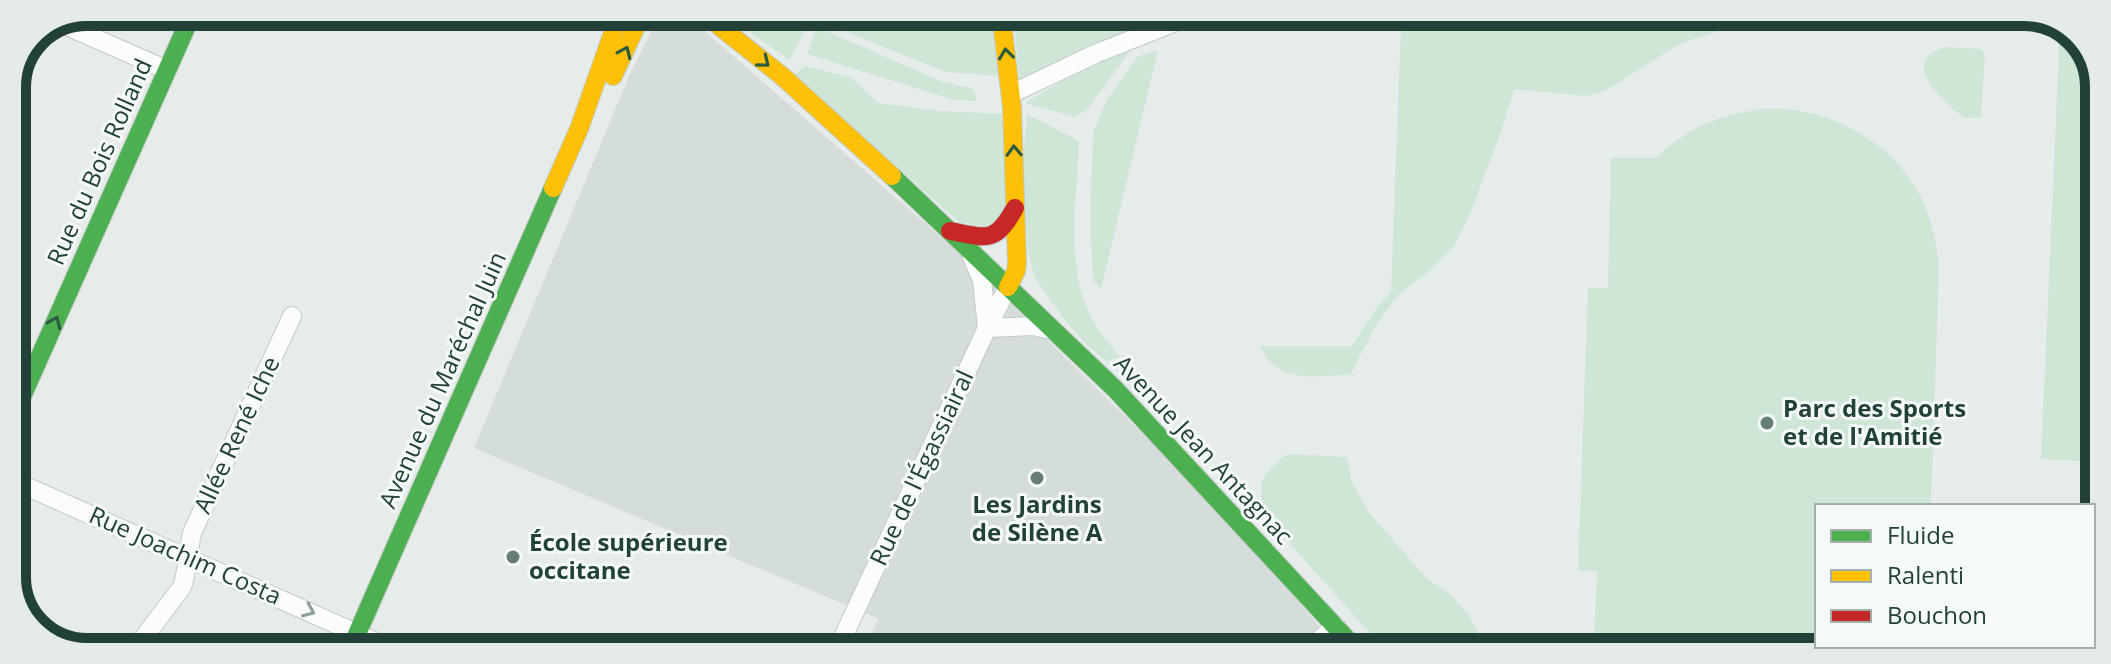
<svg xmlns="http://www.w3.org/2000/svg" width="2111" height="664" font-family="'Open Sans',sans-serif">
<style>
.built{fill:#d4ddd9}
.green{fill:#cfe5d6}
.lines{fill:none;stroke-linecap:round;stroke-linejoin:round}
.street-casing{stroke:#c3c9c6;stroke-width:20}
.fast-casing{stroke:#c2c9c6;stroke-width:20}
.slow-casing{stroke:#c2c9c6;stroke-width:20}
.jam-casing{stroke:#c2c9c6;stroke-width:20}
.street{stroke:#fbfcfc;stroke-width:18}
.fast{stroke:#4caf50;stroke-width:18}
.slow{stroke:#ffc107;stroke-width:18}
.jam{stroke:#c62828;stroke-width:18}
.oneway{stroke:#2c5c3f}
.oneway2{stroke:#8e9e9a}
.poi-dot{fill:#677d77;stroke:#f5faf8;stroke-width:3}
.labels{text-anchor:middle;stroke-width:6;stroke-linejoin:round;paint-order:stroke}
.street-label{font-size:24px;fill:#224139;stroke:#f5faf8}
.poi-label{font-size:24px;font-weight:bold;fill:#224139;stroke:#f5faf8;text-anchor:start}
.rim{fill:none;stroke:#224139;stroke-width:10}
</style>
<rect width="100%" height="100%" fill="#e6ece9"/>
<polygon class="built" points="692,20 959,253 1157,448 1269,566 1340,651 862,650 879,619 474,448 630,74 652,30 664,23"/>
<g class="green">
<polygon points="723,13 994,13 1000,76 946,72 812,18 789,60"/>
<polygon points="1013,13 1168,13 1020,86"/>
<path d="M1698,14H1864L1865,26L1792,25L1723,30L1681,43L1605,91L1586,96L1514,89L1504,123L1470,214L1453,248L1429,272L1399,294L1376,325L1350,375C1311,375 1280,386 1260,346H1352L1378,306L1391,292L1401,26L1574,24Z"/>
<polygon points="817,27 943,82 971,88 976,94 976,101 951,99 807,54"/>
<polygon points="2060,27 2083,41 2099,82 2097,462 2041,459"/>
<path d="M1946,47L1981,49L1985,55L1981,118H1964C1944,99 1896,63 1946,47Z"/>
<polygon points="1132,48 1087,110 1074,117 1025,103 1088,66"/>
<polygon points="1158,50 1101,289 1093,280 1090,219 1093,133 1107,100 1137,57"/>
<polygon points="805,66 850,77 878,103 940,111 1004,114 1006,199 1002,218 986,227 959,222 794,75"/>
<path d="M1762,109C1772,109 1783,108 1793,110C1844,116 1895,148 1919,194C1931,216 1936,241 1939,266L1931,506H1817V646H1908L1904,652L1594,651L1597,571L1578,570L1588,288H1608L1611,158H1655C1692,126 1713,117 1762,109Z"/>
<path d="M1027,114L1079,141C1077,195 1065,269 1091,317C1098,332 1110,344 1120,357L1106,361L1085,343L1064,319L1035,278L1028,252L1022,170Z"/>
<path d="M1288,454L1347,457L1351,480L1367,510L1426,578L1452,596L1469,616L1482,640L1486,651H1386L1266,517C1256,483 1260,475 1288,454Z"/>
</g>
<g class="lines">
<defs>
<g id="street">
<polyline points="60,23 167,70"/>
<polyline points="1011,94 1095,54 1196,14"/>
<polyline points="972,257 982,280 987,328"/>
<polyline points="987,328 1033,326 1051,330"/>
<polyline points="12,480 394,650"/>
<path d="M135,649L182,587C188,570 188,551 192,533L292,316"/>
<polyline points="837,650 987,328 1008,287"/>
<polyline points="1306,651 1336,626"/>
</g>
<g id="fast">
<polyline points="892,176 1115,389 1358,651"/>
<polyline points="12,419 193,12"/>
<polyline points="350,650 553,188"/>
</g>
<g id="slow">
<polyline points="703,13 782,76 892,176"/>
<polyline points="1001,13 1012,108 1017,263 1016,271 1008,287"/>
<polyline points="613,76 639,20 645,13"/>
<polyline points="553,188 579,129 620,13"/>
</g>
<path id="jam" d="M950,231C987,238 995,244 1015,208"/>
</defs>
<use href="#street" class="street-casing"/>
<use href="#fast" class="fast-casing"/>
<use href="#slow" class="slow-casing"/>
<use href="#jam" class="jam-casing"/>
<use href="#street" class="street"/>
<use href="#fast" class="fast"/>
<use href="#slow" class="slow"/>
<use href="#jam" class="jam"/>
</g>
<defs><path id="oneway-chevron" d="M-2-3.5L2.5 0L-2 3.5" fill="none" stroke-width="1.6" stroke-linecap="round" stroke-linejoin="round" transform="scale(2)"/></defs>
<g class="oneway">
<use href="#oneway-chevron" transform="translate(625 52) rotate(-66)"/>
<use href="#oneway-chevron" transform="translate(1006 54) rotate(-97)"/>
<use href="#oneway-chevron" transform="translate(764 62) rotate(39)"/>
<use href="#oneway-chevron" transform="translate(1014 151) rotate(-92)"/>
<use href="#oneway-chevron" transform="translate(55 322) rotate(-66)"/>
</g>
<use class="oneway2" href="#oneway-chevron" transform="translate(309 611) rotate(24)"/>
<g class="poi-dot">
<circle cx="1767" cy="423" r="8"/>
<circle cx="1037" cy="478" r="8"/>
<circle cx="513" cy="557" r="8"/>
</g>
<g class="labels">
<g class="street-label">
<text transform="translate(100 162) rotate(-66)" y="8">Rue du Bois Rolland</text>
<text transform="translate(443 380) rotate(-66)" y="8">Avenue du Maréchal Juin</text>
<text transform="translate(237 435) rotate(-65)" y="8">Allée René Iche</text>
<text transform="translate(1203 450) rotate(47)" y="8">Avenue Jean Antagnac</text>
<text transform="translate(922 468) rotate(-65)" y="8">Rue de l'Égassiairal</text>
<text transform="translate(185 556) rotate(24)" y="8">Rue Joachim Costa</text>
</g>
<g class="poi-label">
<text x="1783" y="417">Parc des Sports<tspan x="1783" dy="28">et de l'Amitié</tspan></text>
<text x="1037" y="513" text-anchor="middle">Les Jardins<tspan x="1037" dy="28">de Silène A</tspan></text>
<text x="529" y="551">École supérieure<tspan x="529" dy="28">occitane</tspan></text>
</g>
</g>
<path d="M0 0H2111V664H0ZM87 26H2024A61 61 0 0 1 2085 87V577A61 61 0 0 1 2024 638H87A61 61 0 0 1 26 577V87A61 61 0 0 1 87 26Z" fill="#e4ebe9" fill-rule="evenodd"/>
<path class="rim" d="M87 26H2024A61 61 0 0 1 2085 87V577A61 61 0 0 1 2024 638H87A61 61 0 0 1 26 577V87A61 61 0 0 1 87 26Z"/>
<rect x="1815" y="504" width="280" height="144" fill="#f5faf8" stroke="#a1b0ac" stroke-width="2"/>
<rect x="1831" y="530" width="40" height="12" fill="#4caf50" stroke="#a1b0ac" stroke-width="2"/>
<text x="1887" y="544" font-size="24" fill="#224139">Fluide</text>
<rect x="1831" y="570" width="40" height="12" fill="#ffc107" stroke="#a1b0ac" stroke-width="2"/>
<text x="1887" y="584" font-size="24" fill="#224139">Ralenti</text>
<rect x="1831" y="610" width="40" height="12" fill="#c62828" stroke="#a1b0ac" stroke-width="2"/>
<text x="1887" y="624" font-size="24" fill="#224139">Bouchon</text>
</svg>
